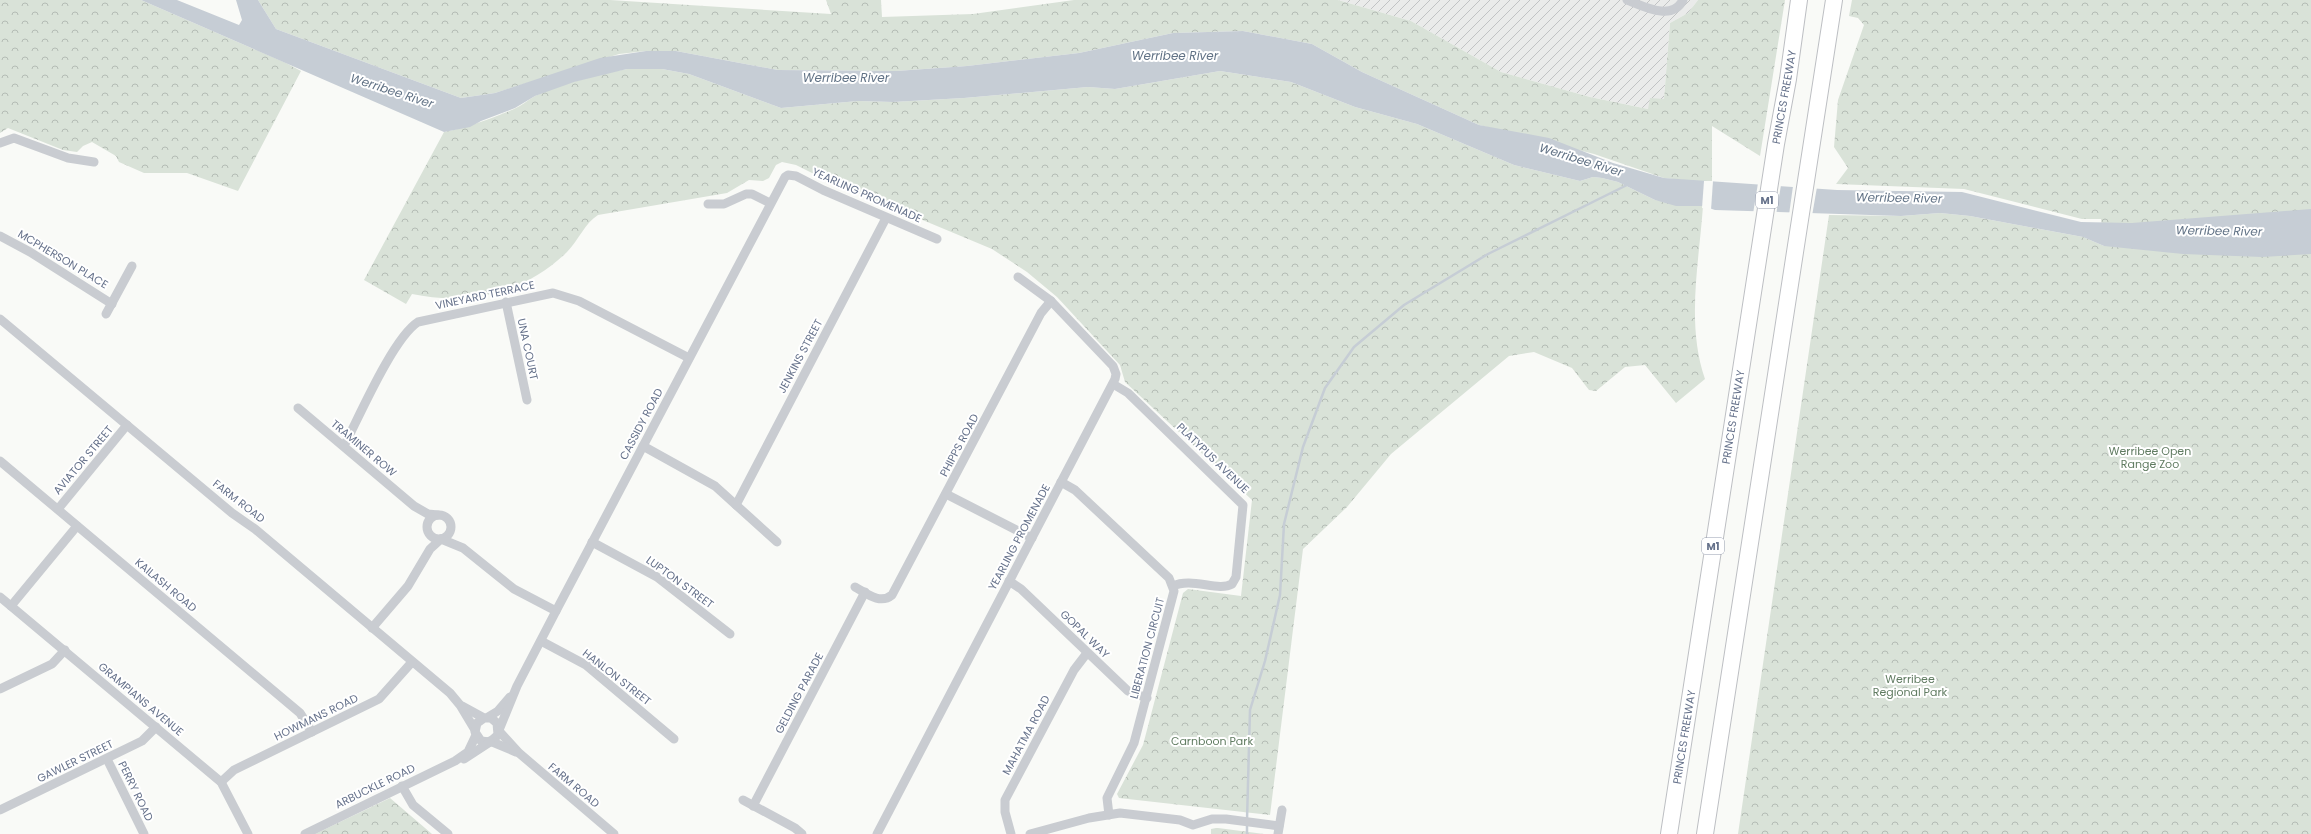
<svg xmlns="http://www.w3.org/2000/svg" width="2311" height="834" font-family="Poppins,sans-serif">
<style>
.industrial{fill:url(#industrial-furrows)}
.forest{fill:url(#forest-crowns)}
.water{fill:#c6cdd5}
.pier{fill:#f9faf7}
.lines{fill:none;stroke-linecap:round;stroke-linejoin:round}
.stream{stroke:#c6cdd5;stroke-width:2.5}
.highway-casing{stroke:#bdbfc3;stroke-width:18}
.street{stroke:#c9ccd1;stroke-width:9}
.highway{stroke:#fff;stroke-width:16}
.labels{text-anchor:middle;stroke-width:4;stroke-linejoin:round;paint-order:stroke}
.shield{fill:#fff;stroke:#949cae;stroke-width:1}
.shield-label{font-size:10px;font-weight:bold;fill:#66728b}
.street-label{font-size:11px;fill:#66728b;stroke:#fff}
.park-label{font-size:11px;fill:#617c62;stroke:#fff}
.water-label{font-size:12px;font-style:italic;fill:#627386;stroke:#fff}
</style>
<defs>
<pattern id="industrial-furrows" width="10" height="10" patternUnits="userSpaceOnUse"><rect width="10" height="10" fill="#eaebea"/><path d="M-1 1l2-2M0 10L10 0M9 11l2-2" fill="none" stroke="#c1c3c4"/></pattern>
<pattern id="forest-crowns" width="20" height="18" patternUnits="userSpaceOnUse"><rect width="20" height="18" fill="#d9e2d8"/><path d="M2 6a3 3 0 1 1 6 0M12 15a3 3 0 1 1 6 0" fill="none" stroke="#b4bcb5"/></pattern>
</defs>
<rect width="100%" height="100%" fill="#f9faf7"/>
<polygon class="industrial" points="1338,0 1698,0 1688,13 1670,23 1664,99 1648,109 1590,97 1501,72 1411,21"/>
<g class="forest">
<polygon points="0,0 141,0 286,63 301,71 238,191 187,173 144,173 119,162 116,156 92,142 83,146 77,152 63,150 8,128 0,133"/>
<polygon points="258,0 610,0 831,14 826,0 881,0 882,17 973,14 1074,0 1338,0 1411,21 1501,72 1590,97 1648,109 1650,98 1664,99 1670,23 1688,13 1698,0 1785,0 1760,156 1712,126 1712,183 1664,178 1594,154 1479,125 1362,72 1312,44 1243,31 1173,33 1079,53 967,66 896,71 778,70 676,51 646,51 619,54 495,93 461,98 276,29"/>
<polygon points="1852,0 2311,0 2311,834 1738,834 1829,215 1901,216 1940,213 1970,216 2083,237 2104,246 2101,219 2082,219 1964,189 1836,184 1848,168 1834,147 1838,100 1864,25 1858,18 1849,16"/>
<path d="M627,69H662L689,74L781,108L858,101L893,102L964,98L1088,87L1115,89L1220,71L1291,82L1355,107L1417,124L1514,165L1580,181L1593,177L1602,178L1618,182L1655,200L1703,206C1699,263 1686,324 1705,379L1676,403L1645,365L1625,367L1596,391L1589,390L1572,368L1534,352L1509,356L1391,454L1347,507L1303,549L1270,815L1119,798L1117,794L1143,745L1183,593L1188,589L1241,596L1252,500L1125,382L1120,365L1057,297L1027,272L992,249L822,178L796,165L782,162L776,165L769,178L763,181L749,180L727,193L598,215C585,223 578,241 567,252C525,293 469,306 412,294L406,304L364,280L444,132C468,127 491,119 514,109C521,106 528,100 535,96C563,83 596,75 627,69Z"/>
<polygon points="390,798 432,834 315,834"/>
<polygon points="1216,828 1218,828 1264,834 1211,834 1211,829"/>
</g>
<polygon class="water" points="141,0 177,0 239,25 242,20 236,0 258,0 276,29 461,98 495,93 600,58 646,51 676,51 778,70 896,71 967,66 1079,53 1173,33 1243,31 1312,44 1362,72 1479,125 1549,138 1613,163 1664,178 1837,190 1962,192 2081,222 2132,223 2311,209 2311,254 2262,257 2183,254 2104,246 2083,237 1970,216 1940,213 1901,216 1715,210 1703,206 1676,206 1655,200 1618,182 1602,178 1593,177 1580,181 1514,165 1417,124 1355,107 1291,82 1220,71 1115,89 1088,87 964,98 893,102 858,101 781,108 689,74 662,69 627,69 574,82 535,96 515,108 481,121 470,127 444,132"/>
<g class="pier">
<polygon points="1704,181 1713,181 1711,210 1702,208"/>
<polygon points="1758,183 1781,185 1776,215 1753,214"/>
<polygon points="1793,186 1817,187 1812,216 1789,215"/>
</g>
<g class="lines">
<g class="stream">
<polyline points="1247,820 1250,710 1265,661 1280,595 1284,524 1303,447 1325,388 1354,347 1404,305 1488,254 1627,185"/>
<polyline points="1247,834 1247,825"/>
</g>
<defs>
<g id="highway">
<polyline points="1669,834 1776,144 1788,79 1799,0"/>
<polyline points="1705,834 1834,0"/>
</g>
</defs>
<use href="#highway" class="highway-casing"/>
<g class="street">
<path d="M1627,0C1643,6 1672,22 1683,0"/>
<polyline points="0,143 14,138 68,158 94,162"/>
<polyline points="708,204 724,204 746,194 752,194 770,203"/>
<polyline points="0,236 30,252 112,304"/>
<polyline points="506,302 527,400"/>
<polyline points="106,314 132,266"/>
<polyline points="0,319 232,513 255,529 450,693 460,705 475,730"/>
<path d="M1113,384L1128,393L1243,505L1236,577L1232,584C1218,592 1192,577 1173,586"/>
<polyline points="298,408 414,506 428,514 438,515"/>
<path d="M344,446C359,417 393,338 418,322L553,293L579,301L689,358"/>
<polyline points="643,446 715,486 777,542"/>
<polyline points="0,461 300,713 312,732"/>
<polyline points="1061,482 1075,490 1169,578 1174,591 1134,743 1107,798 1109,815"/>
<polyline points="946,494 1032,538"/>
<polyline points="736,505 886,218"/>
<polyline points="58,509 127,425"/>
<circle cx="439" cy="527" r="12"/>
<polyline points="441,539 463,548 514,589 556,611"/>
<polyline points="592,542 657,577 730,634"/>
<polyline points="1009,581 1021,589 1128,691 1147,698"/>
<path d="M855,587C866,593 880,605 892,595L1041,313L1051,301"/>
<polyline points="0,597 221,782 248,834"/>
<polyline points="11,606 77,526"/>
<polyline points="372,628 408,586 430,549 441,539"/>
<polyline points="541,641 586,665 674,739"/>
<polyline points="0,689 52,664 65,650"/>
<polyline points="462,706 484,718 491,718 497,723 498,735 490,742 481,741 475,732 477,723 484,718"/>
<polyline points="488,717 498,711 510,697"/>
<polyline points="499,730 517,686 556,611 785,177 788,175 796,176 823,190 937,239"/>
<polyline points="499,731 519,753 614,834"/>
<polyline points="490,741 516,752"/>
<polyline points="107,759 144,834"/>
<polyline points="464,759 490,742"/>
<polyline points="221,782 234,770 379,699 412,662"/>
<polyline points="402,786 413,805 448,834"/>
<polyline points="743,800 795,828 802,834"/>
<polyline points="753,806 865,592"/>
<polyline points="0,810 142,741 156,727"/>
<polyline points="305,834 455,761 468,752 476,735"/>
<polyline points="877,834 1115,379 1116,374 1113,366 1051,301 1018,277"/>
<polyline points="1011,834 1005,812 1005,800 1074,670 1087,653"/>
<polyline points="1030,834 1089,818 1120,813 1180,820 1193,825 1212,819 1226,819 1279,826"/>
<polyline points="1278,834 1282,810"/>
</g>
<use href="#highway" class="highway"/>
</g>
<g class="labels">
<g class="shield">
<rect x="1756" y="192" width="22" height="16" rx="3"/>
<rect x="1702" y="538" width="22" height="16" rx="3"/>
</g>
<g class="shield-label">
<text x="1767" y="204">M1</text>
<text x="1713" y="550">M1</text>
</g>
<g class="street-label">
<text transform="translate(1784 97) rotate(-80)" y="4">PRINCES FREEWAY</text>
<text transform="translate(867 195) rotate(24)" y="4">YEARLING PROMENADE</text>
<text transform="translate(63 259) rotate(31)" y="4">MCPHERSON PLACE</text>
<text transform="translate(485 295) rotate(-12)" y="4">VINEYARD TERRACE</text>
<text transform="translate(528 349) rotate(78)" y="4">UNA COURT</text>
<text transform="translate(800 356) rotate(-62)" y="4">JENKINS STREET</text>
<text transform="translate(1733 417) rotate(-81)" y="4">PRINCES FREEWAY</text>
<text transform="translate(641 424) rotate(-62)" y="4">CASSIDY ROAD</text>
<text transform="translate(959 445) rotate(-62)" y="4">PHIPPS ROAD</text>
<text transform="translate(364 448) rotate(40)" y="4">TRAMINER ROW</text>
<text transform="translate(1213 458) rotate(44)" y="4">PLATYPUS AVENUE</text>
<text transform="translate(83 460) rotate(-50)" y="4">AVIATOR STREET</text>
<text transform="translate(239 501) rotate(38)" y="4">FARM ROAD</text>
<text transform="translate(1019 537) rotate(-62)" y="4">YEARLING PROMENADE</text>
<text transform="translate(680 582) rotate(36)" y="4">LUPTON STREET</text>
<text transform="translate(166 585) rotate(40)" y="4">KAILASH ROAD</text>
<text transform="translate(1085 634) rotate(44)" y="4">GOPAL WAY</text>
<text transform="translate(1147 648) rotate(-75)" y="4">LIBERATION CIRCUIT</text>
<text transform="translate(617 677) rotate(38)" y="4">HANLON STREET</text>
<text transform="translate(799 693) rotate(-62)" y="4">GELDING PARADE</text>
<text transform="translate(141 699) rotate(40)" y="4">GRAMPIANS AVENUE</text>
<text transform="translate(316 717) rotate(-26)" y="4">HOWMANS ROAD</text>
<text transform="translate(1026 735) rotate(-62)" y="4">MAHATMA ROAD</text>
<text transform="translate(1684 737) rotate(-81)" y="4">PRINCES FREEWAY</text>
<text transform="translate(75 761) rotate(-26)" y="4">GAWLER STREET</text>
<text transform="translate(574 785) rotate(40)" y="4">FARM ROAD</text>
<text transform="translate(375 786) rotate(-26)" y="4">ARBUCKLE ROAD</text>
<text transform="translate(136 791) rotate(64)" y="4">PERRY ROAD</text>
</g>
<g class="park-label">
<text x="2150" y="455">Werribee Open<tspan x="2150" dy="13">Range Zoo</tspan></text>
<text x="1910" y="683">Werribee<tspan x="1910" dy="13">Regional Park</tspan></text>
<text x="1212" y="745">Carnboon Park</text>
</g>
<g class="water-label">
<text x="1175" y="60">Werribee River</text>
<text x="846" y="82">Werribee River</text>
<text transform="translate(392 91) rotate(18)" y="4">Werribee River</text>
<text transform="translate(1581 160) rotate(17)" y="4">Werribee River</text>
<text transform="translate(1899 198) rotate(1)" y="4">Werribee River</text>
<text transform="translate(2219 231) rotate(1)" y="4">Werribee River</text>
</g>
</g>
</svg>
